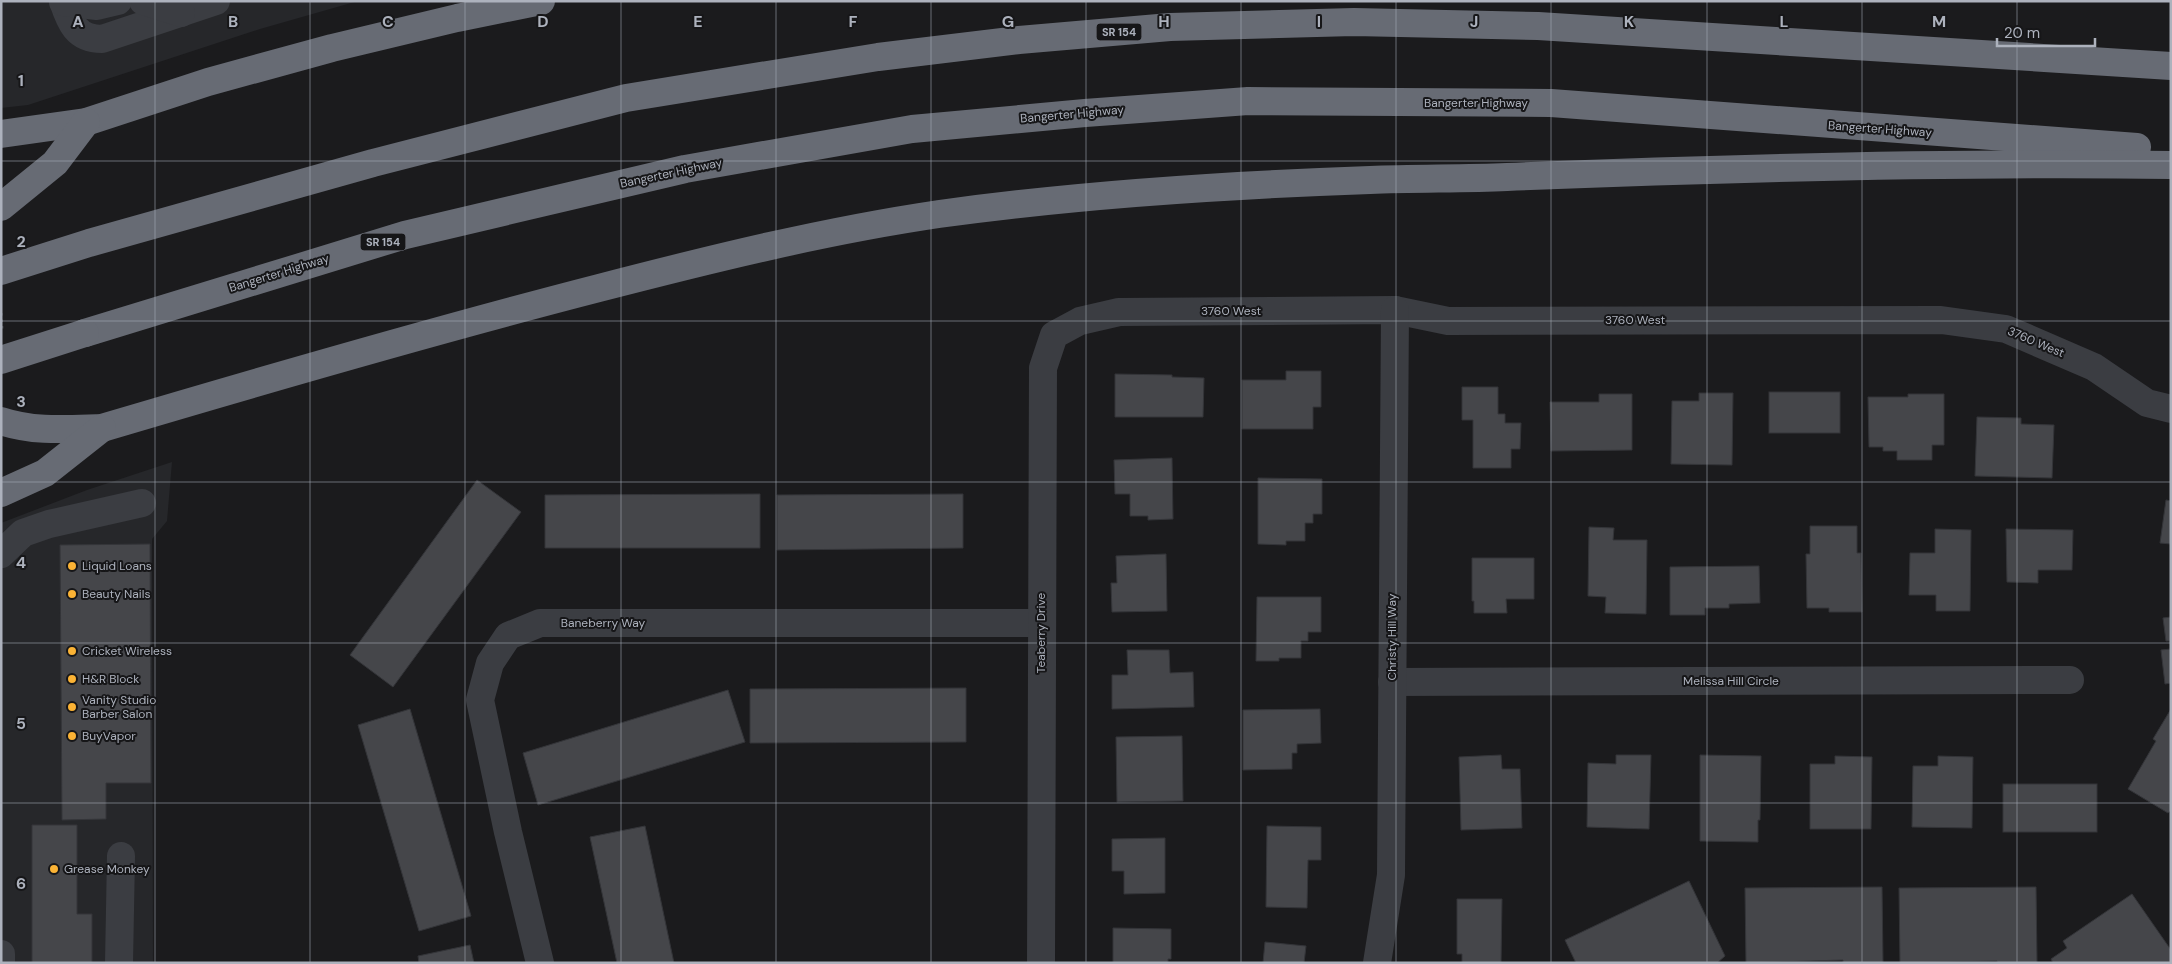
<svg xmlns="http://www.w3.org/2000/svg" width="2172" height="964" font-family="'DM Sans',sans-serif">
<style>
.built{fill:#26272a}
.building{fill:#45464a;stroke:#343539}
.lines{fill:none;stroke-linecap:round;stroke-linejoin:round}
.path{stroke:#414449;stroke-width:3;stroke-dasharray:2.5 4;stroke-linecap:butt}
.minor{stroke:#3b3d42;stroke-width:28}
.highway{stroke:#676b74;stroke-width:28}
.highway-bridge{stroke:#676b74;stroke-width:28}
.grid{fill:none;stroke:#adb2bd;stroke-width:1;stroke-opacity:0.55}
.poi-dot{fill:#fbb335;stroke:#161618;stroke-width:2}
.labels{text-anchor:middle;stroke-width:4;stroke-linejoin:round;paint-order:stroke}
.shield{fill:#161618;stroke:#80838c;stroke-width:1}
.shield-label{font-size:11px;font-weight:bold;fill:#adb2bd}
.street-label{font-size:12px;fill:#adb2bd;stroke:#161618}
.poi-label{font-size:12px;fill:#adb2bd;stroke:#161618;text-anchor:start}
.grid-label{font-size:16px;text-anchor:middle;font-weight:bold;fill:#adb2bd;stroke:#161618;stroke-width:4;stroke-linejoin:round;paint-order:stroke}
</style>
<rect width="100%" height="100%" fill="#1b1b1d"/>
<g class="built">
<polygon points="1,1 358,1 260,29 28,105 1,108"/>
<polygon points="172,462 167,521 152,539 153,963 1,963 1,523 87,490"/>
</g>
<g class="building">
<polygon points="1286,371 1321,371 1321,407 1313,407 1313,429 1242,429 1242,380 1286,380"/>
<polygon points="1115,374 1172,375 1172,377 1204,378 1203,417 1115,417"/>
<polygon points="1462,387 1498,387 1498,414 1505,414 1505,423 1521,423 1520,449 1511,449 1511,468 1473,468 1473,420 1462,420"/>
<rect x="1769" y="392" width="71" height="41"/>
<polygon points="1699,393 1733,393 1732,465 1671,464 1672,401 1699,401"/>
<polygon points="1599,394 1632,394 1632,450 1551,451 1550,402 1599,402"/>
<polygon points="1908,394 1944,394 1944,445 1932,445 1932,460 1897,460 1897,451 1883,451 1883,447 1869,447 1868,397 1908,397"/>
<polygon points="1977,417 2021,418 2021,424 2054,425 2052,478 1975,476"/>
<polygon points="1172,458 1173,519 1148,520 1148,516 1130,516 1130,494 1115,494 1114,460"/>
<polygon points="1258,478 1322,479 1322,514 1313,514 1313,523 1305,523 1305,541 1286,541 1286,545 1258,544"/>
<polygon points="477,480 521,512 393,687 350,655"/>
<polygon points="760,494 760,548 545,548 545,495"/>
<polygon points="963,494 963,548 777,550 777,495"/>
<polygon points="2166,500 2171,501 2171,544 2160,543"/>
<polygon points="1810,526 1857,526 1857,553 1861,553 1862,612 1829,612 1829,608 1807,608 1806,554 1810,554"/>
<polygon points="1589,527 1614,528 1613,540 1647,540 1646,614 1605,613 1606,597 1588,596"/>
<polygon points="1935,529 1971,530 1970,611 1936,611 1936,595 1909,595 1910,553 1935,553"/>
<polygon points="2006,529 2073,530 2072,570 2038,570 2038,583 2007,582"/>
<polygon points="150,544 151,783 106,783 106,819 62,820 60,545"/>
<polygon points="1166,554 1167,611 1112,612 1111,583 1117,583 1116,556"/>
<polygon points="1472,558 1534,558 1534,599 1506,599 1507,613 1474,613 1474,601 1472,601"/>
<polygon points="1759,566 1760,603 1729,604 1729,608 1705,608 1705,615 1670,615 1670,567"/>
<polygon points="1257,597 1321,597 1321,632 1308,632 1308,641 1301,641 1301,658 1279,658 1279,661 1256,661"/>
<polygon points="2171,617 2171,683 2165,684 2161,650 2171,649 2170,641 2166,641 2163,618"/>
<polygon points="1127,650 1169,650 1170,673 1193,672 1194,707 1112,709 1112,675 1128,675"/>
<polygon points="966,688 966,742 750,743 750,689"/>
<polygon points="728,690 745,742 538,805 523,753"/>
<polygon points="410,709 471,916 419,931 358,725"/>
<polygon points="1320,709 1321,743 1297,744 1297,753 1292,753 1292,769 1243,770 1243,710"/>
<polygon points="2171,709 2171,810 2168,813 2128,789 2156,741 2153,739"/>
<polygon points="1182,736 1183,801 1117,802 1116,737"/>
<polygon points="1501,755 1502,769 1520,769 1522,828 1461,830 1459,757"/>
<polygon points="1616,755 1651,755 1649,829 1587,827 1588,763 1616,764"/>
<polygon points="1700,755 1761,756 1760,820 1758,820 1758,842 1700,841"/>
<polygon points="1835,756 1872,757 1871,829 1810,829 1810,764 1835,764"/>
<polygon points="1938,756 1973,757 1972,828 1912,827 1913,766 1938,766"/>
<rect x="2003" y="784" width="94" height="48"/>
<polygon points="32,825 77,825 77,914 92,914 92,963 32,963"/>
<polygon points="645,826 674,963 617,963 590,837"/>
<polygon points="1267,826 1321,827 1321,860 1308,860 1307,908 1266,907"/>
<polygon points="1165,838 1165,893 1124,894 1124,871 1112,871 1112,839"/>
<polygon points="1689,881 1725,956 1717,963 1576,963 1565,940"/>
<polygon points="1882,887 1883,963 1843,963 1843,960 1746,963 1745,888"/>
<polygon points="2036,887 2037,963 1997,963 1997,961 1900,963 1899,888"/>
<polygon points="2132,894 2171,950 2171,963 2053,963 2051,959 2067,948 2063,941"/>
<polygon points="1457,899 1502,899 1501,963 1462,963 1462,954 1457,954"/>
<polygon points="1113,928 1171,929 1171,959 1168,959 1168,963 1113,963"/>
<polygon points="1265,942 1306,946 1304,963 1263,963"/>
<polygon points="470,945 474,963 419,963 418,956"/>
</g>
<g class="lines">
<polyline class="path" points="1,313 2,329"/>
<g class="minor">
<path d="M63,1C70,22 76,39 102,39L216,1"/>
<polyline points="143,1 181,13"/>
<polyline points="63,2 97,6 118,1"/>
<polyline points="1,554 23,533 49,524 142,503"/>
<polyline points="1392,682 2070,680"/>
<polyline points="1,954 1,963"/>
<polyline points="119,963 121,856"/>
<polyline points="540,963 508,832 480,700 490,663 508,636 540,623 1041,623"/>
<polyline points="1041,963 1043,368 1054,335 1080,321 1119,312 1395,310 1448,321 1941,320 2006,329 2094,367 2147,403 2171,409"/>
<polyline points="1377,963 1391,875 1395,310"/>
</g>
<g class="highway">
<polyline points="1,134 86,122 208,82 332,48 457,18 541,1"/>
<polyline points="1,207 55,163 86,122"/>
<polyline points="1,271 89,243 373,163 626,98 878,57 1019,40 1170,27 1354,22 1538,26 2171,66"/>
<polyline points="85,333 405,235 685,169 912,129 1085,113 1248,101 1551,103 2137,147"/>
<path d="M1,421C34,432 67,429 102,428C267,379 432,331 599,288C711,259 824,231 939,214C1082,194 1226,185 1370,180C1415,178 1461,179 1507,177C1728,168 1949,162 2171,165"/>
<polyline points="1,493 45,473 102,428"/>
</g>
<polyline class="highway-bridge" points="1,360 85,333"/>
</g>
<path class="grid" d="M155,1V963M310,1V963M465,1V963M621,1V963M776,1V963M931,1V963M1086,1V963M1241,1V963M1396,1V963M1551,1V963M1707,1V963M1862,1V963M2017,1V963M1,161H2171M1,321H2171M1,482H2171M1,643H2171M1,803H2171"/>
<g class="poi-dot">
<circle cx="72" cy="566" r="5"/>
<circle cx="72" cy="594" r="5"/>
<circle cx="72" cy="651" r="5"/>
<circle cx="72" cy="679" r="5"/>
<circle cx="72" cy="707" r="5"/>
<circle cx="72" cy="736" r="5"/>
<circle cx="54" cy="869" r="5"/>
</g>
<g class="labels">
<g class="shield">
<rect x="1096.5" y="23.5" width="45" height="17" rx="4"/>
<rect x="360.5" y="233.5" width="45" height="17" rx="4"/>
</g>
<g class="shield-label">
<text x="1119" y="36">SR 154</text>
<text x="383" y="246">SR 154</text>
</g>
<g class="street-label">
<text x="1476" y="107">Bangerter Highway</text>
<text transform="translate(1072 114) rotate(-5)" y="4">Bangerter Highway</text>
<text transform="translate(1880 129) rotate(4)" y="4">Bangerter Highway</text>
<text transform="translate(671 173) rotate(-12)" y="4">Bangerter Highway</text>
<text transform="translate(279 273) rotate(-17)" y="4">Bangerter Highway</text>
<text x="1231" y="315">3760 West</text>
<text x="1635" y="324">3760 West</text>
<text transform="translate(2036 342) rotate(23)" y="4">3760 West</text>
<text x="603" y="627">Baneberry Way</text>
<text transform="translate(1041 633) rotate(-90)" y="4">Teaberry Drive</text>
<text transform="translate(1392 637) rotate(-90)" y="4">Christy Hill Way</text>
<text x="1731" y="685">Melissa Hill Circle</text>
</g>
<g class="poi-label">
<text x="82" y="570">Liquid Loans</text>
<text x="82" y="598">Beauty Nails</text>
<text x="82" y="655">Cricket Wireless</text>
<text x="82" y="683">H&amp;R Block</text>
<text x="82" y="704">Vanity Studio<tspan x="82" dy="14">Barber Salon</tspan></text>
<text x="82" y="740">BuyVapor</text>
<text x="64" y="873">Grease Monkey</text>
</g>
</g>
<g class="grid-label">
<text x="78" y="27">A</text>
<text x="233" y="27">B</text>
<text x="388" y="27">C</text>
<text x="543" y="27">D</text>
<text x="698" y="27">E</text>
<text x="853" y="27">F</text>
<text x="1008" y="27">G</text>
<text x="1164" y="27">H</text>
<text x="1319" y="27">I</text>
<text x="1474" y="27">J</text>
<text x="1629" y="27">K</text>
<text x="1784" y="27">L</text>
<text x="1939" y="27">M</text>
<text x="21" y="86">1</text>
<text x="21" y="247">2</text>
<text x="21" y="407">3</text>
<text x="21" y="568">4</text>
<text x="21" y="729">5</text>
<text x="21" y="889">6</text>
</g>
<rect width="2172" height="964" fill="none" stroke="#adb2bd" stroke-width="5"/>
<path d="M1997 38v8h98v-8" fill="none" stroke="#adb2bd" stroke-width="2.5"/>
<text x="2004" y="38" font-size="15" fill="#adb2bd" stroke="#161618" stroke-width="4" paint-order="stroke">20 m</text>
</svg>
